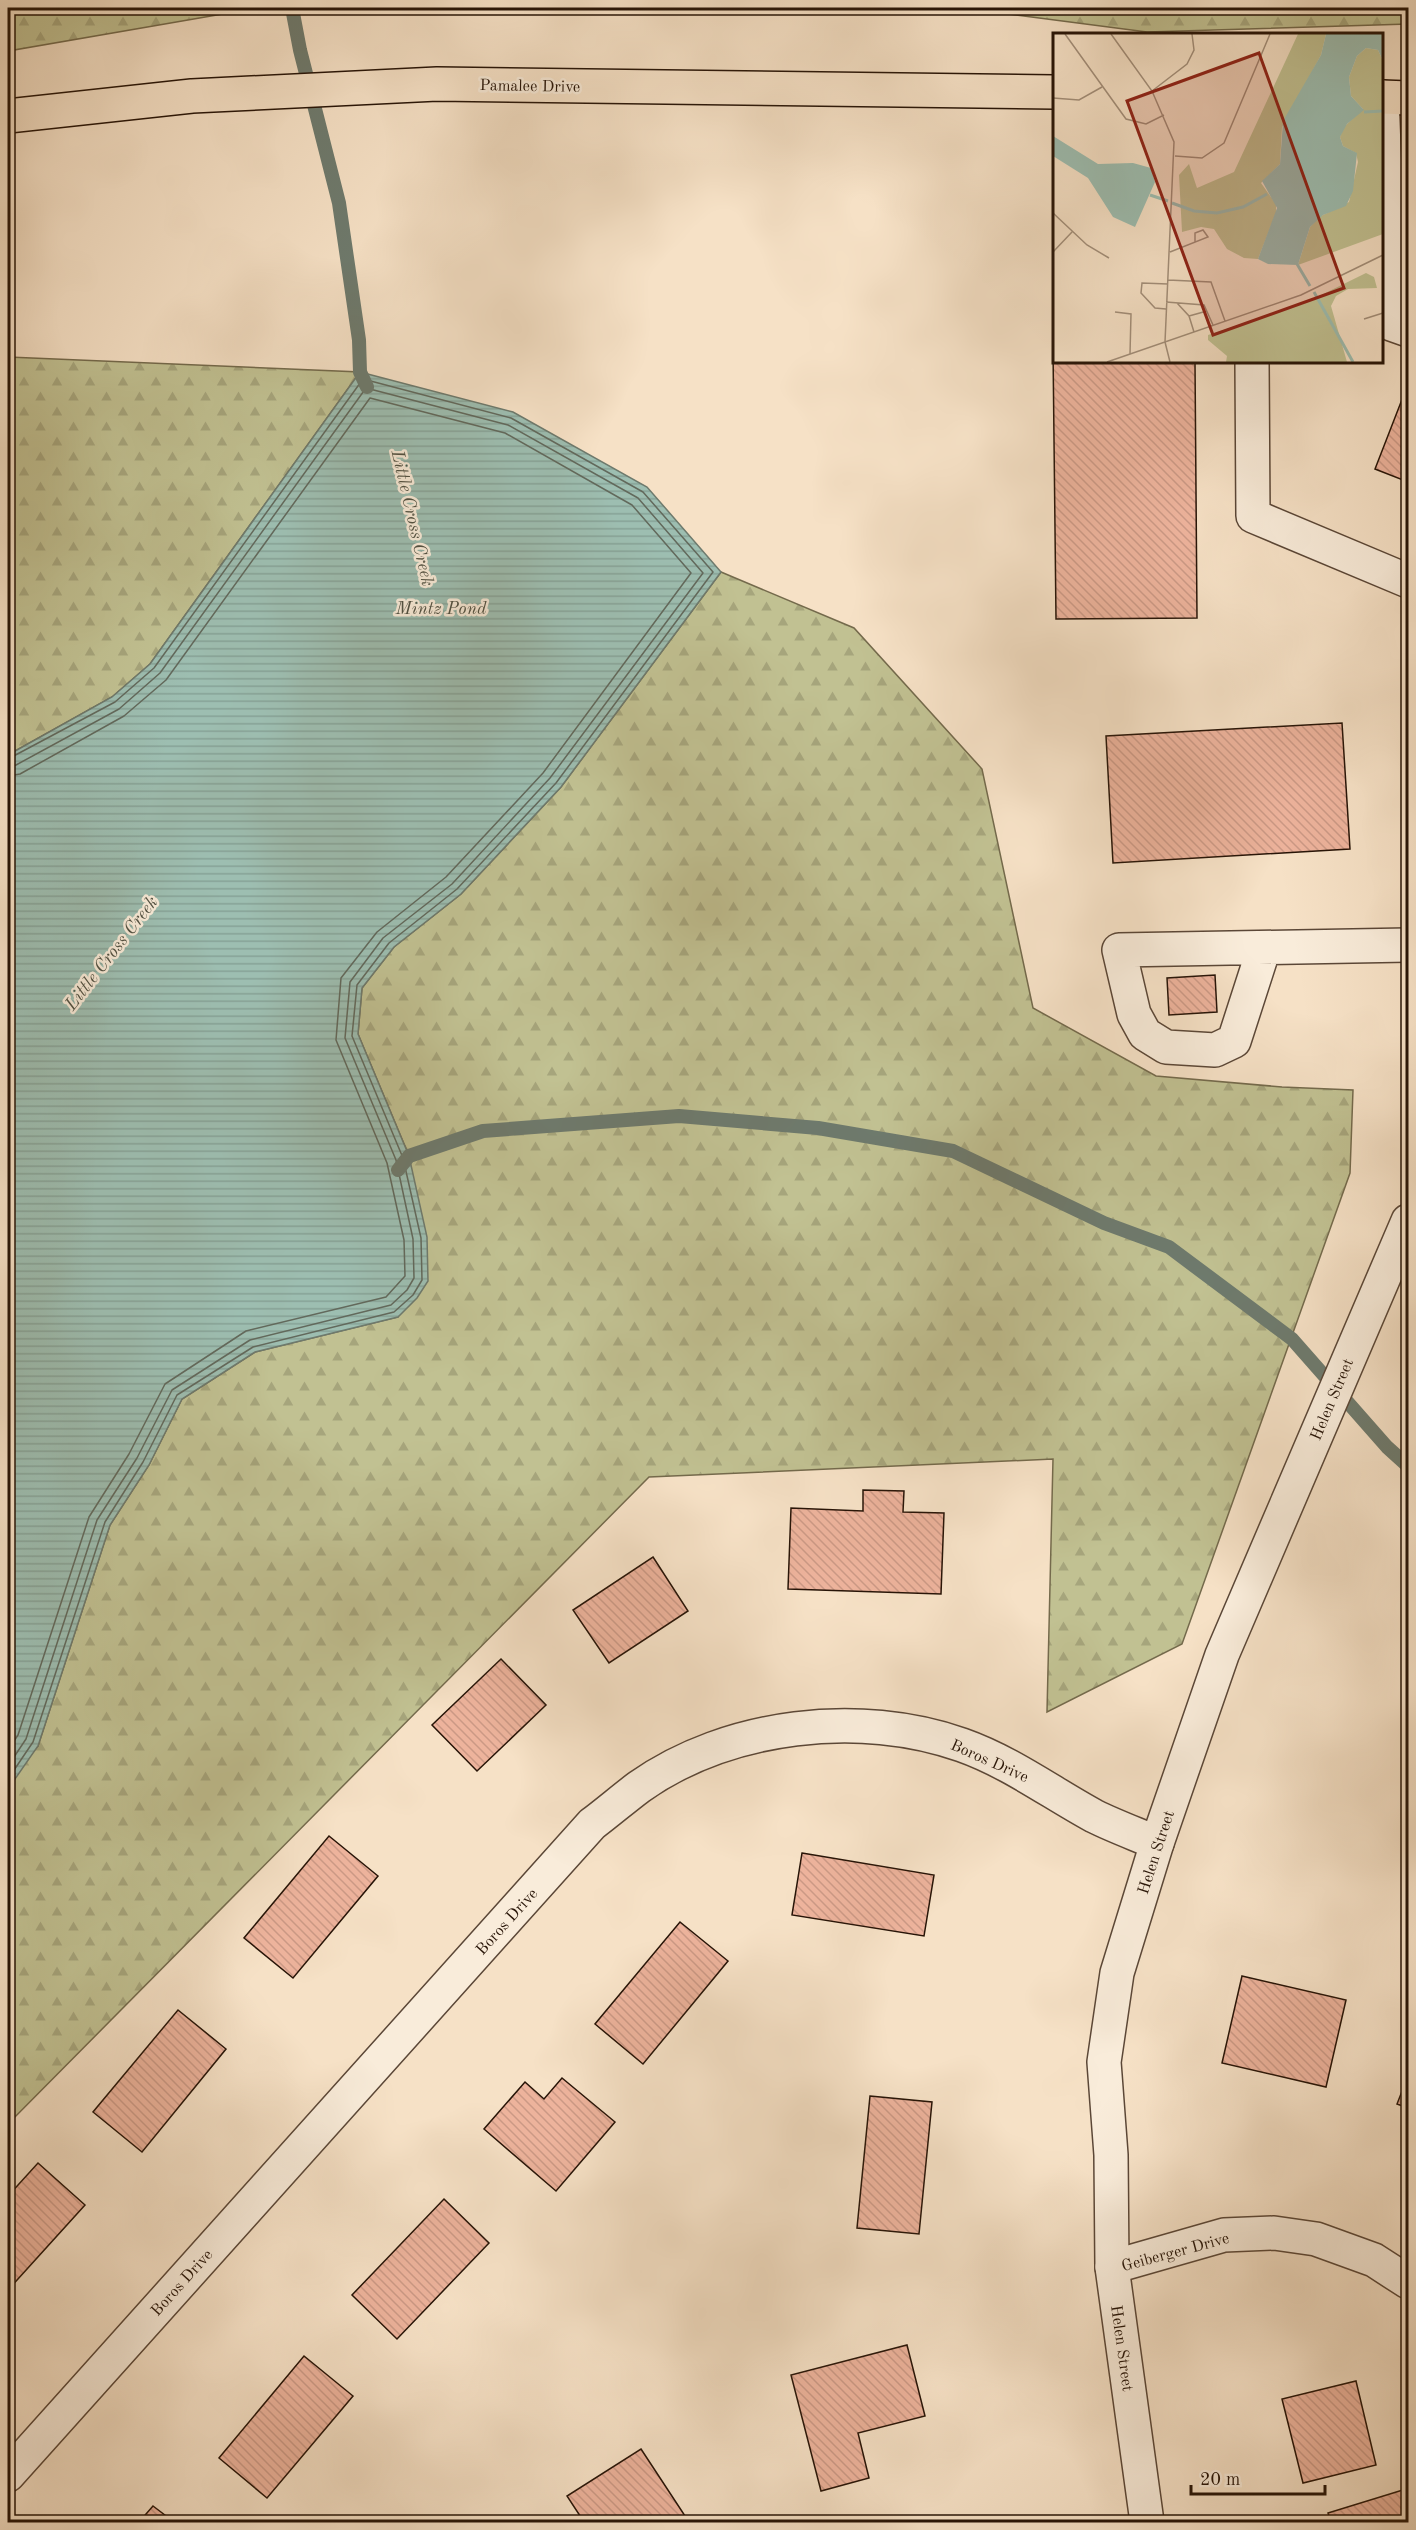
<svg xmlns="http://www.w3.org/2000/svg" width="1416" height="2530" font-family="'Old Standard TT',serif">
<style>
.forest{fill:url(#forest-firs);stroke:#746a4c;stroke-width:1.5}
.water{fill:url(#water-rules);stroke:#6e7a6d;stroke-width:1.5}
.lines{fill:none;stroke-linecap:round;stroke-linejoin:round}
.shore{stroke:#62695c;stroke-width:1.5}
.stream{stroke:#6e7a6d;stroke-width:14}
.building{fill:url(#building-back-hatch);stroke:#271407;stroke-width:1.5}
.minor-casing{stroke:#5b4737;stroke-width:36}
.major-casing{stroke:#271407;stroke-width:36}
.minor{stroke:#f9ecda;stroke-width:33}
.major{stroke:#f6e1c6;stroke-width:33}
.labels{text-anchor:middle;stroke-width:5;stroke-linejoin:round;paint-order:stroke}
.street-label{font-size:16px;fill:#271407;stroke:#f9ecda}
.water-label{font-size:18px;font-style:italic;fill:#505042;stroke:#f9ecda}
.inset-river{fill:none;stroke:#9dbeb1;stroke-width:3}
.inset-road{fill:none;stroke:#a38f7a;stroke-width:1.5}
.view{fill:#8f2418;fill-opacity:0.15;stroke:#8f2418;stroke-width:3}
.inset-edge{fill:none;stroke:#271407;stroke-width:3}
</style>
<defs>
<pattern id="forest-firs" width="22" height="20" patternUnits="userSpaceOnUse" patternTransform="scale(1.5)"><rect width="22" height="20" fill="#c1c192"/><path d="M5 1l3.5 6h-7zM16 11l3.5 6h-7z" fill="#a6a57c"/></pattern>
<pattern id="water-rules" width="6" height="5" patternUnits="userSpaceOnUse" patternTransform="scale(1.5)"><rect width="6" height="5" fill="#9dbeb1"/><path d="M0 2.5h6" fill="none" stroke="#87a297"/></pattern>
<pattern id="building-back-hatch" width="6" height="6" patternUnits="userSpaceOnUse" patternTransform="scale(1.5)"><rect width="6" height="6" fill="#edb39c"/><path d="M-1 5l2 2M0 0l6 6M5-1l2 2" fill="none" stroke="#cb9985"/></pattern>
</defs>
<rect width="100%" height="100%" fill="#f6e1c6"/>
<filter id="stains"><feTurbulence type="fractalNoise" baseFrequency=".00333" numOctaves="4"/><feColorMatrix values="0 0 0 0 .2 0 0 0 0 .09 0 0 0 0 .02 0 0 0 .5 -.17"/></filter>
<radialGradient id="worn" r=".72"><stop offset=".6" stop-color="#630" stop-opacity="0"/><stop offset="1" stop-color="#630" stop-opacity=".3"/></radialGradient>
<g class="forest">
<polygon points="8,8 257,8 8,51"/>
<polygon points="961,8 1408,8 1408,24 1147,32"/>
<polygon points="8,357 360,372 150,664 112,697 8,755"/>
<polygon points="721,572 854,628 982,769 1033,1008 1156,1076 1282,1087 1353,1090 1350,1173 1182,1644 1047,1712 1053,1459 649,1477 8,2124 8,1779 38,1746 110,1525 149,1465 182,1399 255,1352 398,1317 409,1156 358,1034 362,988 394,947 461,894 561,787"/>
</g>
<polygon class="water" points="360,372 513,412 647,487 721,572 561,787 461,894 394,947 362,988 358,1034 409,1156 427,1237 428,1281 417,1298 398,1317 255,1352 182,1399 149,1465 110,1525 38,1746 8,1789 8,755 112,697 150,664"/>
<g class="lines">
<g class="shore">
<polyline points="8,759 115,702 154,668 363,379 511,418 643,492 713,572 556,783 457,889 389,943 357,985 352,1036 403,1158 421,1238 422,1280 413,1295 394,1312 253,1347 177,1395 143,1462 105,1522 33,1742 8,1779"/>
<polyline points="8,767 16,765 119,709 160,673 366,388 508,425 638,498 703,573 550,778 452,884 383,938 350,982 345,1038 396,1160 413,1239 414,1278 407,1290 391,1305 250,1340 172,1390 137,1458 97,1520 26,1739 8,1766"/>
<polyline points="8,776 20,774 124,716 166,680 370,398 505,433 632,505 691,573 543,773 446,877 377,932 341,978 336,1040 387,1163 404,1240 405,1276 386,1297 246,1331 165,1384 129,1454 89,1517 18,1735 8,1750"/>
</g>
<g class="stream">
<polyline points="292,8 300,50 339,203 359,340 360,372 367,387"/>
<polyline points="398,1170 409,1156 483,1131 679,1116 818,1128 953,1151 1104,1223 1169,1247 1292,1339 1387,1447 1408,1466"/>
</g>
</g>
<g class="building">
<polygon points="1053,349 1054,362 1195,362 1197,618 1056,619"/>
<polygon points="1408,384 1408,482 1375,469"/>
<polygon points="1342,723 1350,849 1113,863 1106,736"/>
<polygon points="1215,975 1217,1012 1169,1015 1167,978"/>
<polygon points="863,1490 904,1491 903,1512 944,1513 941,1594 788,1589 791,1508 863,1511"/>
<polygon points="653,1557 688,1611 609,1663 573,1610"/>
<polygon points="501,1659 546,1705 477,1771 432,1725"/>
<polygon points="329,1836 378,1876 293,1978 244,1938"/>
<polygon points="802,1853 934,1875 924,1936 792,1915"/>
<polygon points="680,1922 728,1961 643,2064 595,2024"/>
<polygon points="1242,1976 1346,2000 1326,2087 1222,2063"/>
<polygon points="178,2010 226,2049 142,2152 93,2112"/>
<polygon points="1408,2076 1408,2108 1397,2104"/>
<polygon points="562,2078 615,2122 556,2191 484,2129 525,2082 544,2099"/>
<polygon points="870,2096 932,2102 919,2234 857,2228"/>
<polygon points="38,2163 85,2205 8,2290 8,2196"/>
<polygon points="444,2199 489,2243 397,2339 352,2295"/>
<polygon points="907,2345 925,2416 858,2433 869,2478 821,2491 791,2375"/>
<polygon points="304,2356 353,2396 267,2498 219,2458"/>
<polygon points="1356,2381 1376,2465 1303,2483 1282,2399"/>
<polygon points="641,2449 689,2522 584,2522 567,2496"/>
<polygon points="1406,2489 1408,2522 1331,2522 1328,2513"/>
<polygon points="153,2506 174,2522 139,2522"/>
</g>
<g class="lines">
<defs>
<g id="minor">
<polyline points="1382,97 1391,324 1408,330"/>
<polyline points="1252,362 1253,516 1408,581"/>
<polyline points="1264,948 1234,1041 1215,1050 1166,1047 1145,1034 1134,1014 1119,950 1408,945"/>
<polyline points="1112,2267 1224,2235 1274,2233 1316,2239 1374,2260 1408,2282"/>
<path d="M8,2475L592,1824C608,1812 623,1799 639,1787C728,1724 860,1709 962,1745C1010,1762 1050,1792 1094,1816C1114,1826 1136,1834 1157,1843"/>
<polyline points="1147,2522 1112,2267 1111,2155 1104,2062 1117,1973 1157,1843 1222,1655 1408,1221"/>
</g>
<g id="major">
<polyline points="1382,97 1408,98"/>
<polyline points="8,116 192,96 437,84 1054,92"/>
</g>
</defs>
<use href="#minor" class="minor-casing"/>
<use href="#major" class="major-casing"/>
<use href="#minor" class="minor"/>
<use href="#major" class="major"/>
</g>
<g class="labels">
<g class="street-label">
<text transform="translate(530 85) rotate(1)" y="6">Pamalee Drive</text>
<text transform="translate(1331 1399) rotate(-67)" y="6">Helen Street</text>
<text transform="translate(990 1760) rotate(24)" y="6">Boros Drive</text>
<text transform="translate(1155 1852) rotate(-72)" y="6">Helen Street</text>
<text transform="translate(506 1921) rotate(-48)" y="6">Boros Drive</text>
<text transform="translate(1175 2251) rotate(-15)" y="6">Geiberger Drive</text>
<text transform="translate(181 2282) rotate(-48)" y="6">Boros Drive</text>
<text transform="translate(1123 2348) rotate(82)" y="6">Helen Street</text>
</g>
<g class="water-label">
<text transform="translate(413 518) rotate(77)" y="6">Little Cross Creek</text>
<text x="441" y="614">Mintz Pond</text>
<text transform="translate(111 953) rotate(-52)" y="6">Little Cross Creek</text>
</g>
</g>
<g transform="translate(1053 33)">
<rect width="330" height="330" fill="#f6e1c6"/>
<path d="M245,1H273L268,22L229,94L227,131L208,150L223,171V180L205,226L191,225L174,216L161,196L148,194L129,199L126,142L136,131L144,155L181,139ZM313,15L325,17L330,28V201L245,232L257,194L266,184L296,169L305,129L303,120L290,113L287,104L291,94L310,76L298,63L296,44L304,23ZM313,240L321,244L324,255L295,256L283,263L278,273L294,329H173L174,323L155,307V302L252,270Z" fill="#c1c192"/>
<path d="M273,1H330V28L325,17L313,15L304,23L296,44L298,63L311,77L294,91L287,104L290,113L304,120L300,158L293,173L270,182L257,194L245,232L215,231L205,226L224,175L209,148L227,131L230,88L268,22ZM0,103L45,131L80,130L98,135L102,149L82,194L60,184L35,145L0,123Z" fill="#9dbeb1"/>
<path class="inset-river" d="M311,79L330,78M97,162L115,168M119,170L141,178L164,180L190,174L214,161M244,231L257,253M261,259L300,329"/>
<path class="inset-road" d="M12,1L73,86L93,91L111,82M58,1L99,58L121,109L112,309M99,58L134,31L141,17L139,1M0,65L26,67L49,54M122,123L149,125L171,110L217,1M0,180L34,212L56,225M0,219L19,199M117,219L155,204L150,197L142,200V209M115,247L158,249L172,288M113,269L151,272L160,292M124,270L136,283L141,299M113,276L102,275L88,260L89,250L115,251M62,279L78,281L77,321M136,283L154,278M311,286L330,280M112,309L117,329M54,329L248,262L330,222"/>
<path class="view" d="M206,20L291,255L160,302L74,68Z"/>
<rect width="330" height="330" class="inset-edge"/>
</g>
<rect width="1416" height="2530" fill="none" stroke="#f6e1c6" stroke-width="30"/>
<rect x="9" y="9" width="1398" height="2512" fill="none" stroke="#271407" stroke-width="3"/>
<rect x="15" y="15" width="1386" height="2500" fill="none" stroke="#271407" stroke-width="1.5"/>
<path d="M1191 2485v9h134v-9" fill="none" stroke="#271407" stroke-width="3"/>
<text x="1200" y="2485" font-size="18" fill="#271407" stroke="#f9ecda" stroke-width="4.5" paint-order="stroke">20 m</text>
<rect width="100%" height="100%" filter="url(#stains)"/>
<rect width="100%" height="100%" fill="url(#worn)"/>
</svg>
